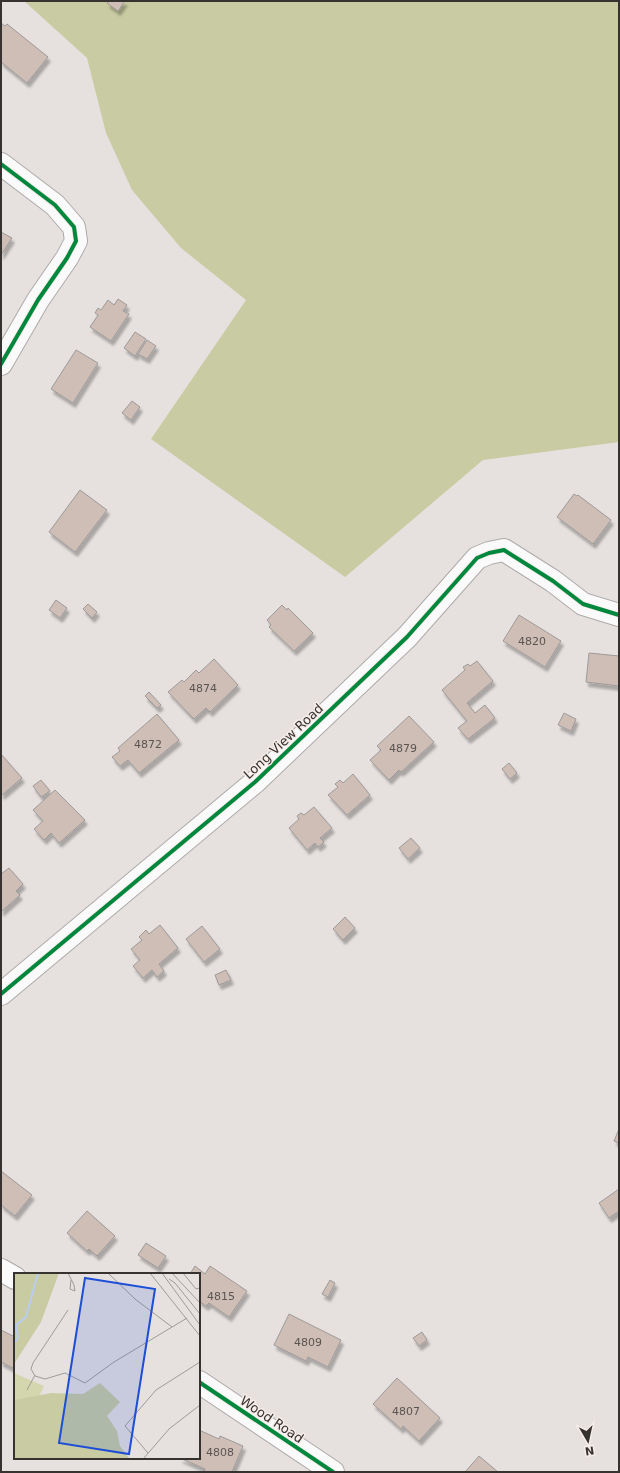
<svg xmlns="http://www.w3.org/2000/svg" width="620" height="1473" font-family="'DejaVu Sans',sans-serif">
<style>
.forest{fill:#c9cca2}
.building{fill:#cebeb6;stroke:#9d9a99;filter:url(#shadow)}
.lines{fill:none;stroke-linecap:round;stroke-linejoin:round}
.minor-casing{stroke:#aeaaa9;stroke-width:24}
.minor{stroke:#fbfafa;stroke-width:22}
.cycleway-casing{stroke:#f6ede9;stroke-width:6}
.cycleway{stroke:#00873e;stroke-width:4}
.labels{text-anchor:middle;stroke-width:3;stroke-linejoin:round;paint-order:stroke}
.number-label{font-size:11px;fill:#5b5552}
.street-label{font-size:13px;fill:#353230;stroke:#f6ede9}
.inset-river{fill:none;stroke:#b8cdef;stroke-width:2}
.inset-road{fill:none;stroke:#9f9b99;stroke-width:1}
.view{fill:#1d4ed8;fill-opacity:0.15;stroke:#1d4ed8;stroke-width:2}
.inset-edge{fill:none;stroke:#353230;stroke-width:2}
</style>
<defs>
<filter id="shadow"><feDropShadow dx="2.5" dy="4.5" stdDeviation="1" flood-color="#0004"/></filter>
</defs>
<rect width="100%" height="100%" fill="#e6e1df"/>
<polygon class="forest" points="24,1 619,1 619,442 483,460 345,577 151,439 246,300 181,248 132,190 106,133 87,58"/>
<g class="building">
<polygon points="109,1 125,1 118,11 107,3"/>
<polygon points="1,23 5,26 7,24 48,57 27,83 1,62"/>
<polygon points="1,232 12,238 1,255"/>
<polygon points="118,299 127,305 123,311 129,314 111,341 90,327 98,315 95,313 98,308 101,310 108,300 114,305"/>
<polygon points="135,332 146,339 135,356 124,348"/>
<polygon points="147,340 156,346 147,359 138,354"/>
<polygon points="76,350 98,363 73,403 51,389"/>
<polygon points="132,401 140,407 131,420 122,413"/>
<polygon points="80,490 107,510 75,552 49,532"/>
<polygon points="574,494 577,496 578,495 611,520 593,544 557,517"/>
<polygon points="56,600 67,608 60,618 49,610"/>
<polygon points="88,604 97,612 92,618 83,609"/>
<polygon points="282,605 287,610 288,608 313,633 294,651 269,627 271,625 267,620"/>
<polygon points="519,615 561,641 545,667 503,641"/>
<polygon points="589,653 619,656 619,686 586,682"/>
<polygon points="214,659 238,685 210,712 206,708 194,719 168,692 182,680 184,682 196,670 199,673"/>
<polygon points="477,661 493,681 467,703 475,713 485,705 495,718 468,739 458,728 467,721 442,690 465,670 463,667 468,664 470,666"/>
<polygon points="149,692 161,705 157,708 145,696"/>
<polygon points="564,713 576,719 571,731 558,725"/>
<polygon points="157,714 179,740 139,773 128,760 120,766 112,757 120,751 118,748"/>
<polygon points="409,716 434,742 401,772 399,770 389,780 370,760 381,750 377,746"/>
<polygon points="1,754 22,778 2,795 1,794"/>
<polygon points="509,763 517,773 510,779 502,769"/>
<polygon points="353,774 370,795 347,815 328,795 338,787 335,784 340,780 343,783"/>
<polygon points="41,780 50,791 41,797 33,786"/>
<polygon points="55,790 85,820 59,843 51,833 44,840 34,829 43,821 33,810"/>
<polygon points="314,807 332,828 320,838 324,842 318,847 315,843 307,850 289,828 299,819 297,816 301,813 304,815"/>
<polygon points="411,838 420,848 408,859 399,848"/>
<polygon points="9,868 23,884 16,891 20,895 1,912 1,874"/>
<polygon points="345,917 355,928 343,940 333,929"/>
<polygon points="160,925 178,948 159,964 164,971 157,977 152,970 143,978 133,966 140,960 131,949 142,940 139,937 146,930 149,934"/>
<polygon points="202,926 220,949 204,962 186,939"/>
<polygon points="226,970 231,980 219,985 215,975"/>
<polygon points="619,1129 619,1143 614,1141"/>
<polygon points="1,1171 32,1195 15,1216 1,1205"/>
<polygon points="619,1189 619,1211 609,1218 599,1203"/>
<polygon points="87,1211 115,1236 97,1256 89,1249 87,1251 67,1233"/>
<polygon points="146,1243 166,1256 158,1268 138,1255"/>
<polygon points="195,1266 205,1274 210,1266 247,1291 229,1317 209,1303 206,1306 199,1301 199,1274 190,1274"/>
<polygon points="330,1280 335,1283 328,1297 322,1294"/>
<polygon points="289,1314 341,1340 328,1367 308,1357 306,1361 274,1345"/>
<polygon points="1,1330 15,1337 15,1369 1,1362"/>
<polygon points="422,1332 427,1340 419,1346 413,1338"/>
<polygon points="397,1378 440,1418 419,1441 403,1426 401,1429 373,1404"/>
<polygon points="199,1430 219,1439 220,1436 243,1446 232,1472 204,1472 205,1469 180,1458 199,1458"/>
<polygon points="479,1456 498,1472 465,1472"/>
</g>
<g class="lines">
<defs>
<g id="minor">
<polyline points="1,164 55,205 74,227 76,241 67,258 38,300 1,364"/>
<polyline points="1,994 255,782 407,637 477,558 489,553 504,550 553,581 583,604 619,615"/>
<polyline points="1,1270 15,1278"/>
<polyline points="199,1382 333,1472"/>
</g>
</defs>
<use href="#minor" class="minor-casing"/>
<use href="#minor" class="minor"/>
<defs>
<g id="cycleway">
<polyline points="1,164 55,205 74,227 76,241 67,258 38,300 1,364"/>
<polyline points="1,994 255,782 407,637 477,558 489,553 504,550 553,581 583,604 619,615"/>
<polyline points="199,1382 333,1472"/>
</g>
</defs>
<use href="#cycleway" class="cycleway-casing"/>
<use href="#cycleway" class="cycleway"/>
</g>
<g class="labels">
<g class="number-label">
<text x="532" y="645">4820</text>
<text x="203" y="692">4874</text>
<text x="148" y="748">4872</text>
<text x="403" y="752">4879</text>
<text x="221" y="1300">4815</text>
<text x="308" y="1346">4809</text>
<text x="406" y="1415">4807</text>
<text x="220" y="1456">4808</text>
</g>
<g class="street-label">
<text transform="translate(283 741) rotate(-43)" y="5">Long View Road</text>
<text transform="translate(272 1419) rotate(34)" y="5">Wood Road</text>
</g>
</g>
<g transform="translate(14 1273)">
<rect width="186" height="186" fill="#e6e1df"/>
<path d="M0,100L30,113L25,124L0,129Z" fill="#d4d7ae"/>
<path d="M0,0H45L27,49L0,91ZM86,110L106,129L93,143L103,158L106,173L116,186H0V127L37,120L69,121Z" fill="#c9cca2"/>
<path class="inset-river" d="M0,70L4,65L2,52L12,44L24,0"/>
<path class="inset-road" d="M54,0L60,12L61,18L56,16L57,7M94,0L121,26L158,54M136,0L186,63M148,0L186,52M158,0L186,30M169,0L182,16L186,15M155,6L161,10L186,41M54,37L19,90L17,96L21,103L31,106L51,100L71,110L100,89L173,45M13,117L21,102M134,180L111,153L142,117L186,89M130,185L155,156L186,132"/>
<path class="view" d="M71,5L141,16L115,181L45,170Z"/>
<rect width="186" height="186" class="inset-edge"/>
</g>
<rect width="620" height="1473" fill="none" stroke="#353230" stroke-width="4"/>
<g transform="translate(588 1441) rotate(171)" stroke="#f6ede9" stroke-width="3" paint-order="stroke">
<path d="M0-3L7 15L0 10L-7 15Z" fill="#353230"/>
<text y="-6" font-size="11" font-weight="bold" text-anchor="middle" fill="#353230">N</text>
</g>
</svg>
